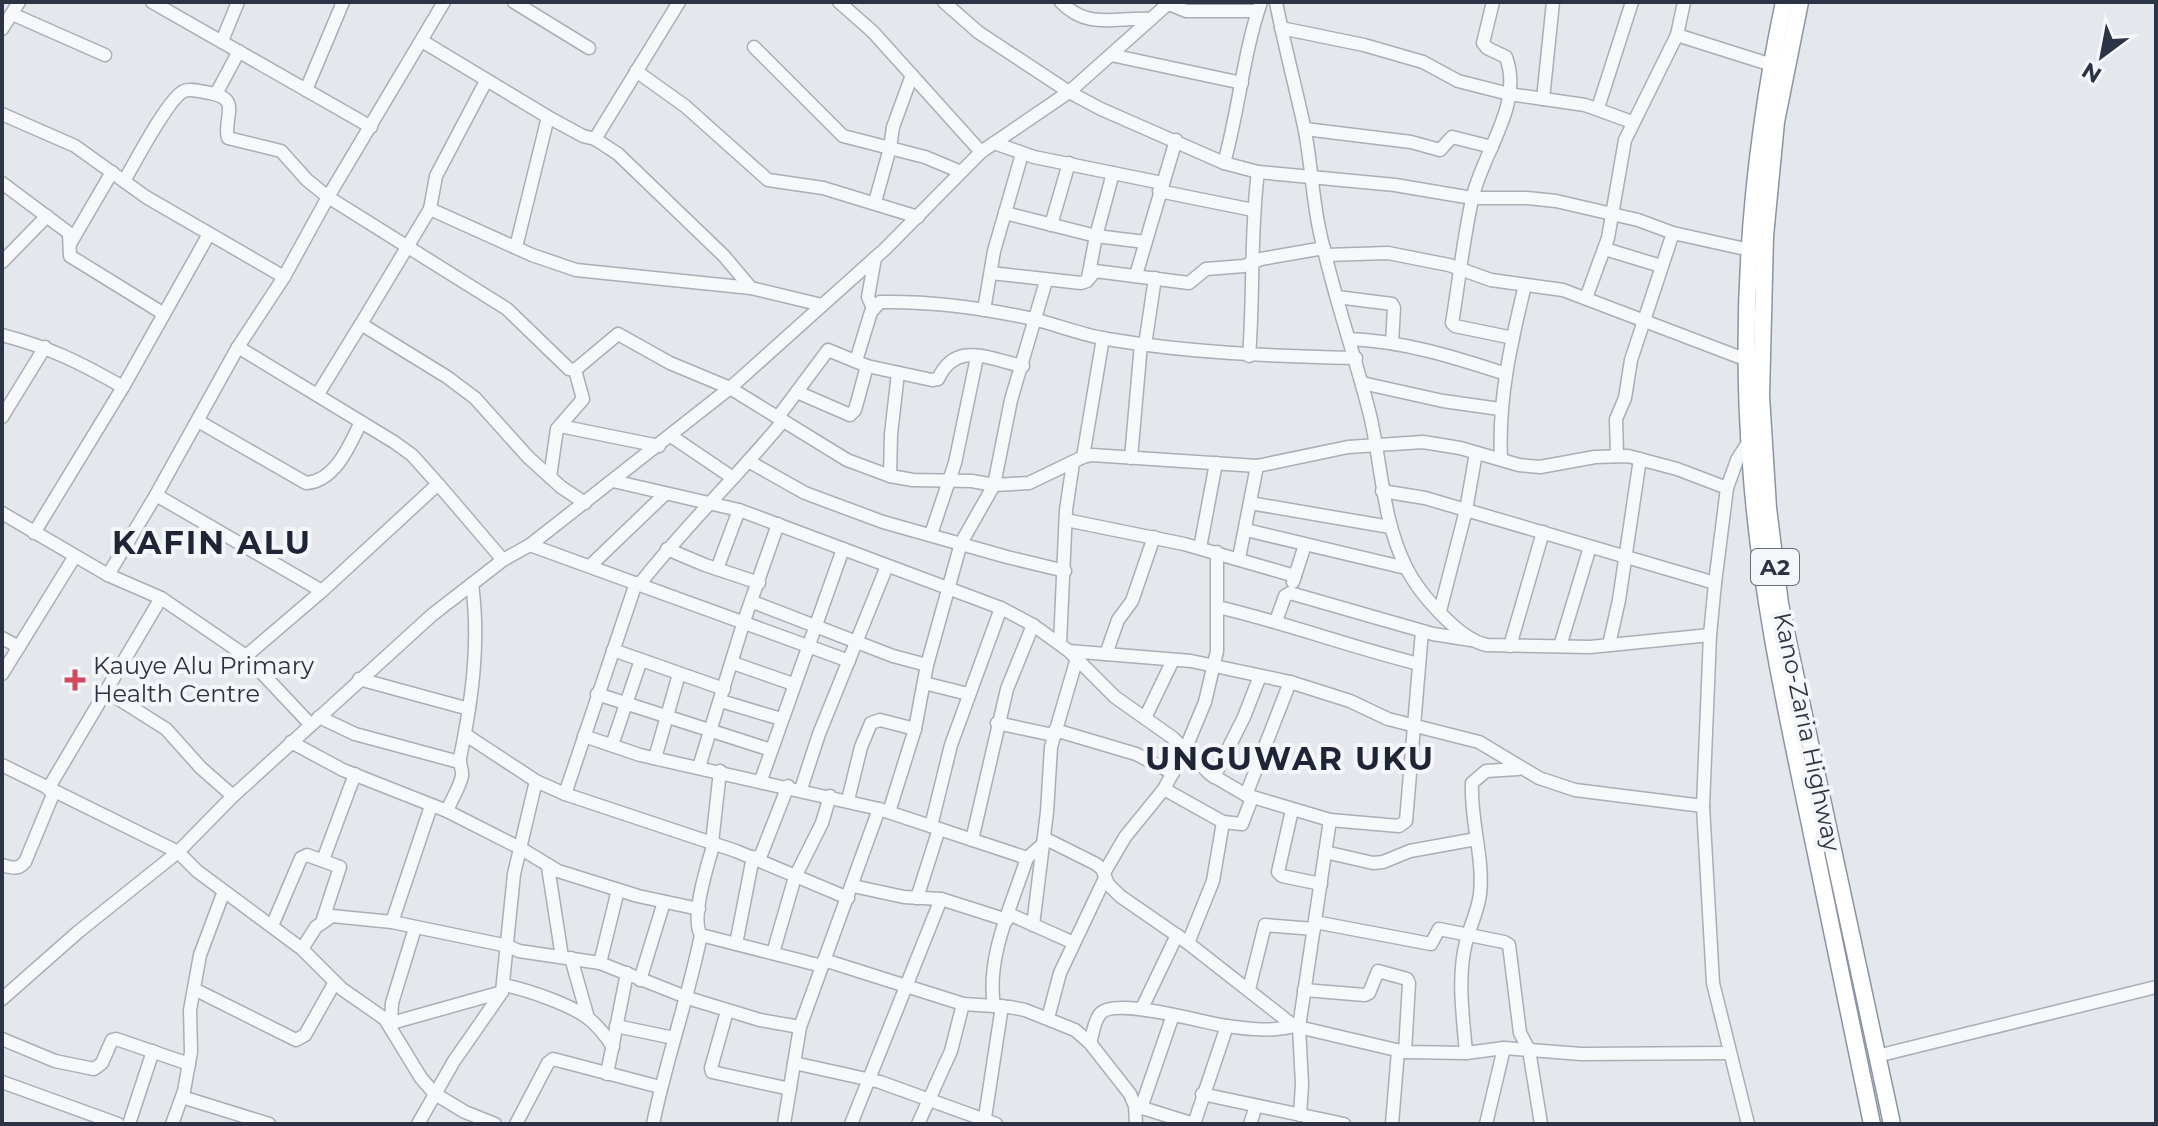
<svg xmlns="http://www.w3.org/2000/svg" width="2158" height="1126" font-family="Montserrat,sans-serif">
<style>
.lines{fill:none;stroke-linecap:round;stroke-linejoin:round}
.minor-casing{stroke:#a9aeb7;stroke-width:15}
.highway-casing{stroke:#8b94a3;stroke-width:19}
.minor{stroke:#f7f8fa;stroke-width:12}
.highway{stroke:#fff;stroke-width:16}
.poi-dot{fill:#d1495b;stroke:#f4f6f9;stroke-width:3}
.labels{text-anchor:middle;stroke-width:8;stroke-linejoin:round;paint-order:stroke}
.shield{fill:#f4f6f9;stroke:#676e7b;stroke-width:2}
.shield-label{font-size:22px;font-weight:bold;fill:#2b3445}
.poi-label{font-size:24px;fill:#2b3445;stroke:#f4f6f9;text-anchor:start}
.street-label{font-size:24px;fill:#2b3445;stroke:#f4f6f9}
.district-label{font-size:32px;font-weight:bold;letter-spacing:2px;fill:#1d2536;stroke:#f4f6f9}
</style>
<rect width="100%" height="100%" fill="#e4e7ec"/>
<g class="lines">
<defs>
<g id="minor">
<polyline points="152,2 371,127"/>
<polyline points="514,2 589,48"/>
<polyline points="679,2 595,139 618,154 724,256 751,288 822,305"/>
<polyline points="839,2 873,32 981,152"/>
<polyline points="944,2 978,32 1069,92 1101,109 1224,163 1258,172 1395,185 1472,198 1527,198 1556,201 1638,220 1673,233 1750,250"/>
<path d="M1061,2C1088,30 1114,17 1151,19"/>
<polyline points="1164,2 1186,11 1258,11"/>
<path d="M1276,2C1284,44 1295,85 1304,126C1311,160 1312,194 1319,228C1332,291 1354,352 1370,415C1382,466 1382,519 1406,567C1418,592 1459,640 1487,645L1590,647L1710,635"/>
<path d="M1493,2L1483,43L1487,48L1506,57C1524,106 1481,154 1472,200C1463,240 1459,282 1452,323L1455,326L1513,338"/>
<polyline points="12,14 105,55"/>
<polyline points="1281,28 1364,45 1423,62 1458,81 1509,94 1585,105 1632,122"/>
<polyline points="2,29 19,2"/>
<polyline points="1677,35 1772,65"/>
<polyline points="222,41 238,2"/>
<polyline points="422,41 548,117 583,136 595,139"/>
<polyline points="754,47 843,136 925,157 961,172"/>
<polyline points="1111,55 1242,83"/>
<polyline points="636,71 685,106 768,180 823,188 918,217"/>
<polyline points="306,90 343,2"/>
<polyline points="216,94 239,51"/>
<polyline points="1543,99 1553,2"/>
<polyline points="1598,108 1632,2"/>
<polyline points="2,114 75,146 146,197 284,277"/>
<polyline points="1305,129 1411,142 1440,150 1452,137 1492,147"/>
<polyline points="994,143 1034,157 1162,183"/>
<path d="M1224,163C1239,110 1243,54 1261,2"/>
<path d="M124,181C135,163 168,98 184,91C191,88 202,92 210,93C215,94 223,96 227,101C233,109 224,127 228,138L281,151L307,180L328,197L507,309L569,369L575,370L583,399L557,429L550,477"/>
<polyline points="2,183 69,233 70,256 164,314"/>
<polyline points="1159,191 1253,210"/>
<polyline points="875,202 890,148 893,127 912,75"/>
<polyline points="430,209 436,176 486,81"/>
<polyline points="1005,213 1096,236 1145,242"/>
<polyline points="1051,225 1069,163"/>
<polyline points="70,244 112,172"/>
<polyline points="516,247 548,117"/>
<polyline points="1605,249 1661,266"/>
<polyline points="1326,255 1388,253 1449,265 1491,280 1563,290 1747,360"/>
<polyline points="2,262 47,216"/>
<polyline points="991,273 1081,283 1087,281 1095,271 1189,283 1206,269 1244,266 1261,259 1324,248"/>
<polyline points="1136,275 1176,140"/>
<polyline points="1088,278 1096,236 1113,173"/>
<polyline points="1337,297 1392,304 1394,308 1392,343"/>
<polyline points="1586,298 1608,238 1625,140 1677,35 1684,2"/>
<polyline points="873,308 868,297 875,258"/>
<polyline points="984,310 994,251 1022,154"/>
<path d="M2,335C51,348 79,362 123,387"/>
<path d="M1349,339C1403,341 1454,357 1506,374"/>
<polyline points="1145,345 1155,278"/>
<polyline points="238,347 394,442 412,455 438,484 322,591 246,656"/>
<path d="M1249,356C1254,294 1250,233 1258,172"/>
<path d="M856,361L871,312L880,302C934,301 985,308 1037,320C1060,326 1083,335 1107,339C1190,353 1272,356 1356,358"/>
<polyline points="575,370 618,334 670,363 730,388 847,460 890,476 913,480 972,481 994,485 1029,483 1083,457 1092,455 1257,466 1348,447 1423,442 1460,448 1519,465 1540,467 1595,457 1628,456 1677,469 1727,488"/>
<polyline points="1362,383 1443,401 1500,409"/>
<polyline points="797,392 850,415 855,410 867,366"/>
<polyline points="318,394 361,324"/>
<polyline points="2,417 45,347"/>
<path d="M778,417L828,350L867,366L932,380L938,379C956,340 988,359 1023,366"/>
<path d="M198,421L306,483C336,481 350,444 361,422"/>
<polyline points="560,426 659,446"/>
<polyline points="671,436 733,478"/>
<polyline points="1617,456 1616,419 1625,398 1631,360 1673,233"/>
<polyline points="1083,457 1103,338"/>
<polyline points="1131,458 1141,344"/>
<path d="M1501,459C1498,399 1511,343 1525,285"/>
<polyline points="750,462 805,493 883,522 1007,557 1065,571"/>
<polyline points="890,476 891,434 898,373"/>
<polyline points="613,481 739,510 1001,608 951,745 931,826"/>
<polyline points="438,484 503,560"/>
<polyline points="1382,491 1425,498 1715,583"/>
<polyline points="156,495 322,591"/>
<polyline points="585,503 561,487 528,457 475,398 447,377 361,324 430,209 532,255 576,270 751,288"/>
<polyline points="1250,503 1390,527"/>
<polyline points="2,513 108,575 161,598 246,656 310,724"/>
<polyline points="1066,520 1184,544 1295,576"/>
<polyline points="1246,530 1406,568"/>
<polyline points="34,533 123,387 209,234"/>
<polyline points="931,534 955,463 977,357"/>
<polyline points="530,545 849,661"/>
<polyline points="1200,548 1216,463"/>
<polyline points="667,549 705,565 759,583"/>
<polyline points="1239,558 1257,466"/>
<polyline points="591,565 665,494"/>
<polyline points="717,569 739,510"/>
<polyline points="108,575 156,495 238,347 284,277 328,197 444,2"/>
<polyline points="1293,582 1305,545"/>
<path d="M639,585C684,527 737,477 783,421"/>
<polyline points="753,602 893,656 927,665"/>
<path d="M1218,607C1286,623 1351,647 1419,664"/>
<polyline points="1001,608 1033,625 1069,651 1115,697 1173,738 1210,774 1246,795 1330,820 1399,826 1406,821 1422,631"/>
<polyline points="1440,611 1466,510 1476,453"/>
<polyline points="1276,621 1285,596 1290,593 1433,634 1471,640"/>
<polyline points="2,638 19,647"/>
<polyline points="1060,644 1066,510 1073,463"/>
<polyline points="1609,645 1619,600 1640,459"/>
<polyline points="1510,646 1543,532"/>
<polyline points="1560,646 1590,547"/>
<polyline points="613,650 724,689"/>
<polyline points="1069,651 1191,661 1290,682 1350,701 1388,719 1479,742 1539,778 1575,790 1703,806"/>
<polyline points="1106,654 1118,620 1132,601 1154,537"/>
<polyline points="733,663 793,684"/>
<polyline points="2,674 75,556"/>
<polyline points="359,679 469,709"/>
<polyline points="924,683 968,694"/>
<polyline points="106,691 166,729 201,768 233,796"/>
<polyline points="597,694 771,750"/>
<polyline points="721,701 781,719"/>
<polyline points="319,717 355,734 459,762"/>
<polyline points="1145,718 1173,660"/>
<polyline points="997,723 1053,735"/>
<polyline points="1055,730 1136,754 1173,773"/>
<polyline points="466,735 536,781 565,794 736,851 848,898"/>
<polyline points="584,736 640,755 879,809 1027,858 1048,840 1096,864 1102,869 1108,884 1120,896 1188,943 1294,1026 1405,1052 1466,1053 1504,1048 1581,1054 1729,1053"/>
<polyline points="291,742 343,770 447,811 520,848 558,871 638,896 699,909"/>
<polyline points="612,745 641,660"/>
<polyline points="655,758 679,674"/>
<polyline points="2,765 178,852 197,871 302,949 342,989 385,1019 421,1078 435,1094 465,1112 495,1124"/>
<polyline points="699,767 744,621 778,524"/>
<polyline points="1214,777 1244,717 1260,676"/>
<polyline points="761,780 843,549"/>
<polyline points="48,789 161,598"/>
<polyline points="801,789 819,734 887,566"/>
<polyline points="1164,789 1223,822 1213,881 1188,943"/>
<polyline points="565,794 636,583"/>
<polyline points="1246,795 1290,682"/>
<polyline points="848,800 861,747 871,723 880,720 915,729"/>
<polyline points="1292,810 1278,872 1282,876 1321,884"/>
<path d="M447,811C451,800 460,787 462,776C463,770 459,764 460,758C472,700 480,643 472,584"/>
<polyline points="889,812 915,729 927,665 961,543 994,485 1011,400 1046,281"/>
<polyline points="1223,822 1242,824 1252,798"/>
<polyline points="972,840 1007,689 1033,625"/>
<polyline points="712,843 720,771"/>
<path d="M714,843C708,863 690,918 701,935L822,966"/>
<polyline points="1325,852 1373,863 1383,862 1410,851 1476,839"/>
<polyline points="323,860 355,774"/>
<polyline points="759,860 788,786"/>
<path d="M2,865C12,868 18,870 25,862L54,792"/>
<polyline points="548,867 562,957"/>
<polyline points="1104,873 1125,837 1164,789 1185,750 1205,702 1217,651 1217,552"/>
<polyline points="853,886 904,897 941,899 1007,920"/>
<polyline points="917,898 939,829"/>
<polyline points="1009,914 1074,943"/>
<polyline points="392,922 431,806"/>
<polyline points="1315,922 1431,944 1439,929 1504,942 1509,945 1520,1033 1529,1050 1541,1124"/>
<polyline points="1033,925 1047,812 1051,747 1077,658"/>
<polyline points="272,926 301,858 307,855 340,867 323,919"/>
<polyline points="736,944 753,857"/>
<polyline points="302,949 316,927 332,916 392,922 508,946 519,951 600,963 691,999 760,1020 800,1027"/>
<polyline points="773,953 795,877 822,823 830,796"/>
<polyline points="571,958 588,1018"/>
<polyline points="824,960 963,1004 1010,1007 1025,1010 1075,1030 1090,1043 1130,1094 1135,1106 1136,1124"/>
<polyline points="600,963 618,890"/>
<polyline points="640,980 664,902"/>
<path d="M504,985C528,990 569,1004 588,1018C598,1026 606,1036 613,1047"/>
<polyline points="194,989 296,1040 305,1035 335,982"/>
<polyline points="1249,989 1265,925 1314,929"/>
<polyline points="1304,990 1365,995 1369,993 1378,971 1407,979 1409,983 1405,1052"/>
<polyline points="2,999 78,932 178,852 233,796 432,615 503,560 530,545 730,388 885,249 981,152 1069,92 1170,2"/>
<path d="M994,1006C986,956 1012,905 1027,858"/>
<polyline points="1142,1008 1177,935"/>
<polyline points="727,1011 711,1068 712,1072 790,1089"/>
<polyline points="1048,1018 1060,973 1105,878"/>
<polyline points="391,1023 392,1003 415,928"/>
<polyline points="388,1024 502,992"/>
<polyline points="616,1026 674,1038"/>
<polyline points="2,1039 55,1061 94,1069 102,1063 112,1040 116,1039 189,1064"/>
<path d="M1090,1043C1093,1034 1094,1021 1100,1014C1114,996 1204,1023 1226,1026C1248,1029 1272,1032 1294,1026"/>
<path d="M1466,1053C1463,1016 1457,978 1466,942C1470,926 1478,911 1480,894C1484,857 1470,820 1472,783L1486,771L1518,769"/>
<polyline points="1877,1056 2156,987"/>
<polyline points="794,1063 880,1082 996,1124"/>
<polyline points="607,1074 627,973"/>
<polyline points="2,1082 118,1124"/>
<polyline points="1202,1094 1344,1124"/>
<polyline points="182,1097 269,1124"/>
<polyline points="1136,1106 1194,1124"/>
<polyline points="1141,1108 1173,1015"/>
<polyline points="1300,1115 1302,1084 1299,1027 1330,820"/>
<polyline points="129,1124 153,1051"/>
<polyline points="172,1124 184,1091 191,1052 190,1010 200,955 224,891"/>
<polyline points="418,1124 454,1061 502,992 514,874 536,781"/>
<polyline points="516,1124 548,1063 553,1059 660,1087"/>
<path d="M653,1124C666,1060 688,999 701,935"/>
<polyline points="784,1124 800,1027 879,809"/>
<polyline points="851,1124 941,899"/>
<polyline points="918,1124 951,1051 963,1004"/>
<polyline points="984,1124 1002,1006"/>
<polyline points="1194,1124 1227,1026"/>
<polyline points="1250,1124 1256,1106"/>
<polyline points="1392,1124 1398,1051"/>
<polyline points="1486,1124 1504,1048"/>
<polyline points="1748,1124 1713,983 1703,806 1710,635 1715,583 1727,488 1737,460 1749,441"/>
</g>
<g id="highway">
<path d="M1784,2C1752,153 1739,311 1751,465C1759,582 1783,696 1807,810C1829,915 1850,1019 1872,1124"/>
<polyline points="1800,2 1776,122 1765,236 1761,396 1768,508 1780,604 1892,1124"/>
</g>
</defs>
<use href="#minor" class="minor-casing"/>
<use href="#highway" class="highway-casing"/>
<use href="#minor" class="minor"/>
<use href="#highway" class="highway"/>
</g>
<path class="poi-dot" d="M71 668h8v8h8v8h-8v8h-8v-8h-8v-8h8z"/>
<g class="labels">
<rect class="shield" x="1751" y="549" width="48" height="36" rx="6"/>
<g class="shield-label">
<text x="1775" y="575">A2</text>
</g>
<g class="poi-label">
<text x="93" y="674">Kauye Alu Primary<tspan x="93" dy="28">Health Centre</tspan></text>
</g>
<g class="street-label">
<text transform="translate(1807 732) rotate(78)" y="8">Kano-Zaria Highway</text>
</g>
<g class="district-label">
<text x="212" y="554">KAFIN ALU</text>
<text x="1290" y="770">UNGUWAR UKU</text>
</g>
</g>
<rect width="2158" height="1126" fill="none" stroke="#2b3445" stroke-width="8"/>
<g transform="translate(2102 56) rotate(212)" stroke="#f4f6f9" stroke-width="6" paint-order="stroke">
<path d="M0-6L14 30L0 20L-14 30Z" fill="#2b3445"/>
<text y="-12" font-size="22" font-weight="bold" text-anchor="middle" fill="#2b3445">N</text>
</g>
</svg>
